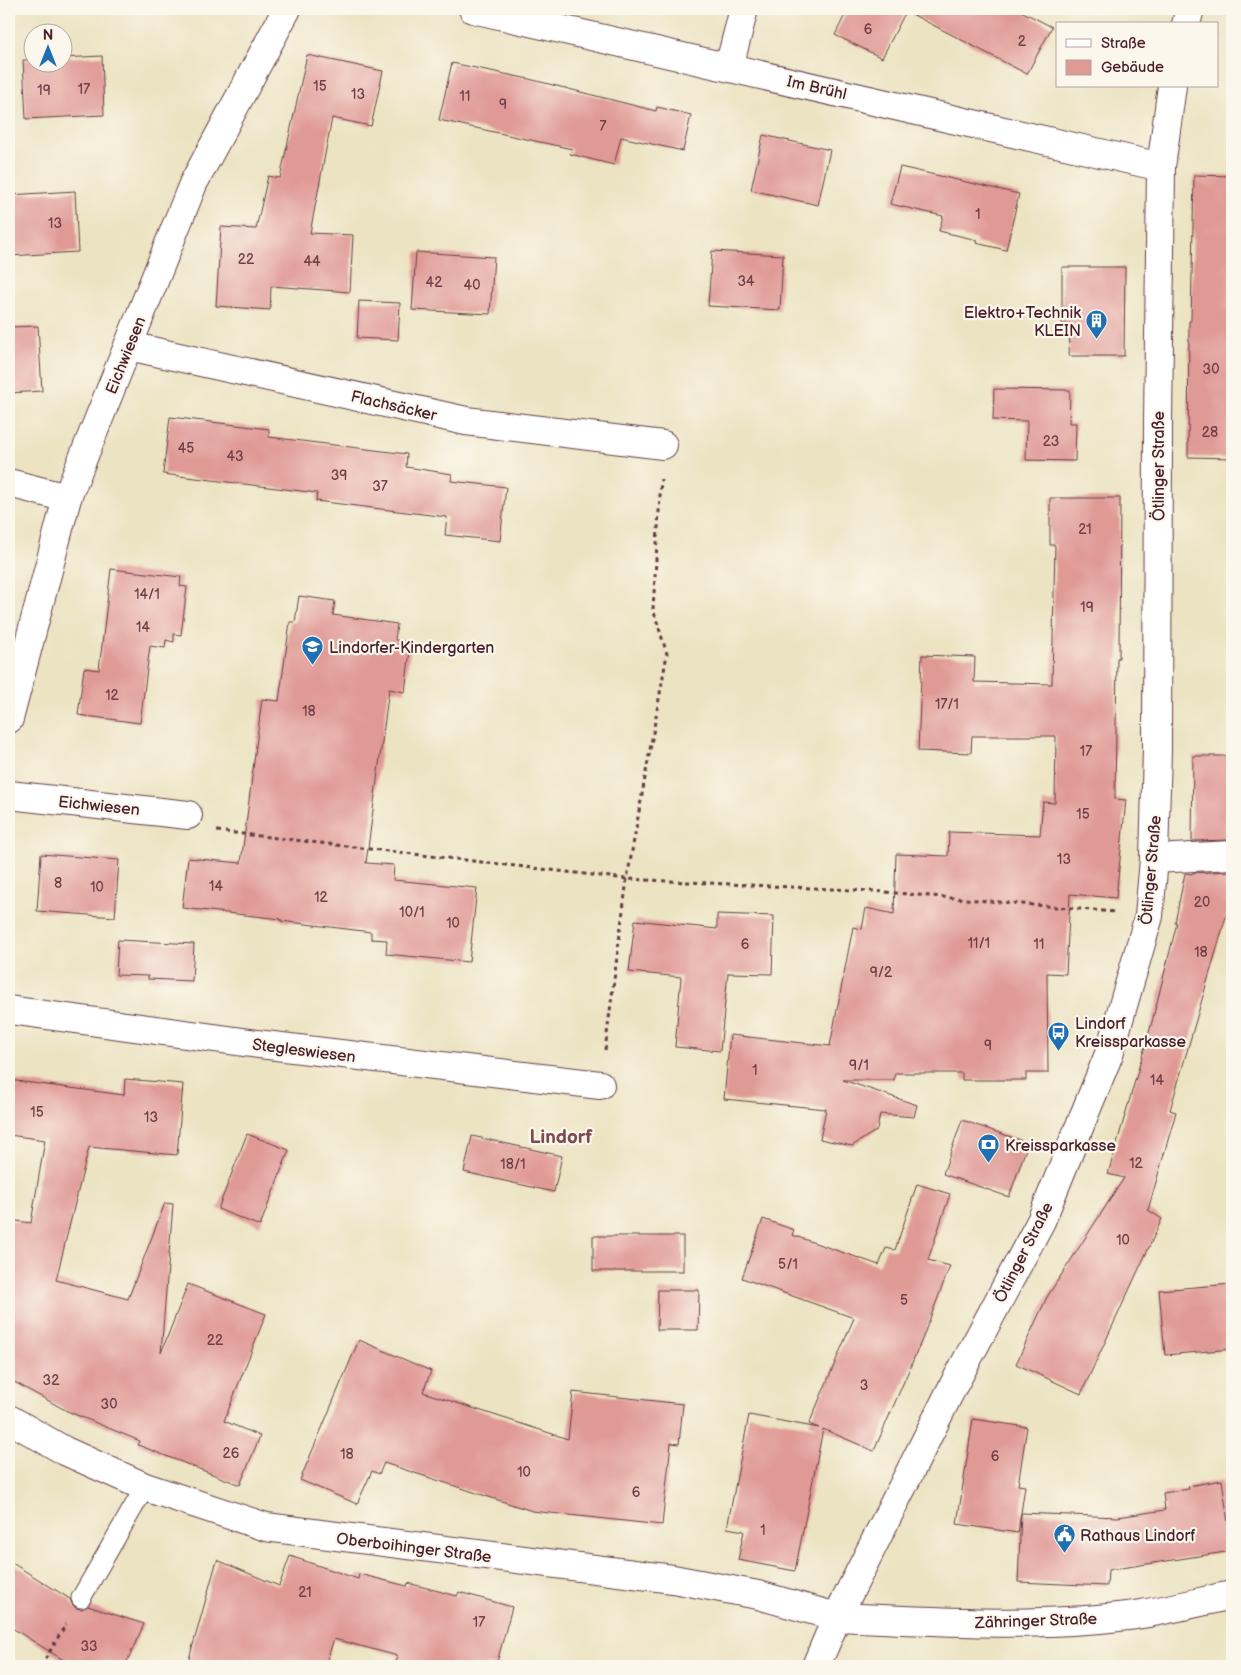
<svg xmlns="http://www.w3.org/2000/svg" width="1241" height="1675" font-family="'Balsamiq Sans',sans-serif">
<style>
.building{fill:#e09a95}
.lines{fill:none;stroke-linecap:round;stroke-linejoin:round}
.service-casing{stroke:#623c42;stroke-width:21}
.minor-casing{stroke:#623c42;stroke-width:30}
.tertiary-casing{stroke:#623c42;stroke-width:30}
.path{stroke:#623c42;stroke-width:3;stroke-dasharray:4 4;stroke-linecap:butt}
.service{stroke:#fff;stroke-width:19}
.minor{stroke:#fff;stroke-width:28}
.tertiary{stroke:#fff;stroke-width:28}
.labels{text-anchor:middle;stroke-width:4.5;stroke-linejoin:round;paint-order:stroke}
.number-label{font-size:14px;fill:#703e46}
.street-label{font-size:16px;fill:#4a1f2b;stroke:#fbf7ec}
.poi-label{font-size:16px;fill:#4a1f2b;stroke:#fbf7ec;text-anchor:start}
.quarter-label{font-size:19px;font-weight:bold;fill:#7e4a50;stroke:#fbf7ec}
</style>
<rect width="100%" height="100%" fill="#fbf7ec"/>
<filter id="ink" filterUnits="userSpaceOnUse"><feTurbulence type="fractalNoise" baseFrequency=".02" numOctaves="2"/><feDisplacementMap in="SourceGraphic" scale="10" xChannelSelector="R" yChannelSelector="G"/><feConvolveMatrix kernelMatrix="1 2 1 2 8 2 1 2 1" color-interpolation-filters="sRGB"/></filter>
<filter id="wash" filterUnits="userSpaceOnUse"><feTurbulence type="fractalNoise" baseFrequency=".0096" numOctaves="4" result="noise"/><feDisplacementMap in="SourceGraphic" scale="20" xChannelSelector="R" yChannelSelector="G"/><feGaussianBlur stdDeviation="1.12" result="paint"/><feColorMatrix in="noise" values="0 0 0 0 0 0 0 0 0 0 0 0 0 0 0 0 0 1.4 0 .05"/><feComposite in="paint" operator="in"/></filter>
<g filter="url(#wash)">
<rect width="100%" height="100%" fill="#ece3c2"/>
<g id="blocks">
<g class="building">
<polygon points="848,9 1017,9 1052,27 1027,74 906,11 882,58 835,35"/>
<polygon points="307,55 383,71 371,126 332,118 310,233 353,235 350,292 271,286 270,310 216,306 221,227 256,229 268,176 280,178"/>
<polygon points="102,56 104,115 26,119 23,60 32,60 32,62 62,62 62,58"/>
<polygon points="452,63 529,79 656,111 657,107 691,115 683,151 621,137 614,165 570,154 572,149 439,120"/>
<polygon points="763,135 830,150 818,205 751,190"/>
<polygon points="900,167 1019,194 1006,250 976,243 977,240 939,231 943,216 890,204"/>
<polygon points="1194,175 1232,176 1232,458 1188,457 1189,321 1191,321"/>
<polygon points="75,191 78,252 9,256 9,195"/>
<polygon points="712,251 783,255 780,310 708,306"/>
<polygon points="416,252 494,257 490,314 412,310"/>
<polygon points="1062,267 1125,267 1124,356 1069,356 1070,324 1062,324"/>
<polygon points="359,301 400,303 398,340 357,338"/>
<polygon points="38,326 42,391 9,393 9,327"/>
<polygon points="994,389 1070,390 1069,423 1076,423 1075,461 1026,460 1027,421 993,420"/>
<polygon points="170,417 269,429 269,437 407,454 406,467 452,474 451,481 506,487 500,541 445,535 447,517 316,501 317,493 163,474"/>
<polygon points="1050,498 1120,498 1119,658 1117,658 1115,799 1126,800 1116,898 1070,894 1066,974 1047,973 1048,1073 1026,1073 1026,1080 962,1080 962,1073 895,1073 894,1080 843,1080 917,1105 914,1117 880,1114 877,1130 852,1146 820,1139 826,1109 724,1099 730,1035 830,1046 853,927 862,929 866,908 894,914 896,854 948,856 949,832 1040,835 1043,802 1055,803 1056,736 972,736 971,753 918,751 922,655 975,657 974,682 1052,684 1055,545 1050,545"/>
<polygon points="111,569 181,577 180,586 187,587 181,635 174,634 174,642 166,640 165,648 150,646 140,723 78,715 84,668 99,670"/>
<polygon points="299,596 335,601 333,615 397,624 395,640 411,642 405,692 389,689 366,863 394,865 393,880 477,888 469,962 386,954 387,940 371,939 371,932 281,921 281,919 182,908 188,858 241,863 262,699 279,701 290,622 295,622"/>
<polygon points="1193,756 1232,756 1232,840 1192,841"/>
<polygon points="41,854 119,860 115,917 37,911"/>
<polygon points="1232,871 1232,896 1170,1110 1176,1112 1148,1210 1162,1219 1081,1394 1016,1364 1047,1297 1124,1178 1108,1174 1152,1022 1177,923 1175,923 1185,873 1192,874 1192,873"/>
<polygon points="717,914 774,916 772,974 728,973 720,1051 675,1047 681,977 629,972 635,920 717,929"/>
<polygon points="118,940 194,944 192,981 148,979 148,976 116,975"/>
<polygon points="125,1079 183,1084 177,1155 89,1147 56,1280 128,1299 165,1203 173,1204 161,1353 188,1284 266,1314 224,1421 260,1436 240,1485 138,1445 140,1441 67,1411 9,1379 9,1220 31,1223 45,1140 9,1135 9,1080 124,1095"/>
<polygon points="962,1120 1028,1143 1009,1197 943,1174"/>
<polygon points="247,1134 289,1150 260,1226 218,1209"/>
<polygon points="472,1136 562,1156 554,1192 464,1172"/>
<polygon points="917,1184 950,1194 928,1260 950,1266 921,1342 874,1451 823,1429 795,1571 738,1560 744,1531 727,1528 749,1415 819,1428 809,1424 854,1318 742,1278 763,1219 794,1230 792,1235 879,1265 886,1248 895,1250"/>
<rect x="593" y="1236" width="90" height="35"/>
<polygon points="1232,1284 1232,1349 1165,1355 1159,1290"/>
<polygon points="658,1290 699,1290 698,1330 657,1330"/>
<polygon points="359,1340 431,1371 423,1392 568,1439 573,1392 683,1404 679,1444 671,1443 662,1525 532,1511 384,1463 379,1474 372,1471 357,1504 300,1480"/>
<polygon points="973,1419 1027,1427 1018,1485 1025,1486 1018,1533 957,1524"/>
<polygon points="1222,1480 1232,1551 1108,1570 1107,1586 1018,1582 1021,1513 1118,1517 1165,1510 1163,1493 1189,1489 1188,1486"/>
<polygon points="290,1556 358,1579 359,1574 407,1586 408,1583 457,1596 459,1592 512,1607 496,1666 395,1666 398,1656 334,1639 325,1666 187,1666 217,1560 279,1586"/>
<polygon points="9,1561 70,1599 72,1604 76,1608 81,1609 88,1606 144,1624 125,1666 73,1666 9,1626"/>
</g>
</g>
</g>
<g filter="url(#ink)">
<use href="#blocks" fill-opacity="0" stroke="#623c42" stroke-width="1"/>
<g class="lines">
<defs>
<polyline id="service" points="81,1598 145,1487"/>
<g id="minor">
<polyline points="473,9 1161,167"/>
<polyline points="729,67 744,9"/>
<polyline points="129,346 466,421 663,445"/>
<polyline points="9,483 67,498"/>
<polyline points="9,719 67,498 193,184 287,9"/>
<polyline points="9,795 188,815"/>
<polyline points="1154,859 1232,855"/>
<polyline points="9,1010 258,1044 600,1085"/>
<polyline points="9,1419 65,1451 145,1487 266,1527 673,1579 758,1595 837,1617"/>
</g>
<g id="tertiary">
<polyline points="1186,24 1190,9"/>
<path d="M837,1617C934,1621 1031,1628 1127,1616C1162,1612 1198,1602 1232,1595"/>
<polyline points="816,1666 837,1617 951,1390 1041,1221 1109,1054 1149,916 1154,859 1157,750 1158,423 1161,167 1172,86"/>
</g>
</defs>
<use href="#service" class="service-casing"/>
<use href="#minor" class="minor-casing"/>
<use href="#tertiary" class="tertiary-casing"/>
<g class="path">
<polyline points="217,831 627,879 873,891 1115,912"/>
<polyline points="605,1050 627,879 667,654 653,609 661,479"/>
<polyline points="41,1666 66,1624"/>
</g>
<use href="#service" class="service"/>
<use href="#minor" class="minor"/>
<use href="#tertiary" class="tertiary"/>
</g>
</g>
<defs>
<symbol id="building-pin" viewBox="-11 -11 22 30"><path d="M0 17L-7.5 6A9.5 9.5 0 1 1 7.5 6Z" fill="#1f6fb2" stroke="#fbf7ec"/><path d="M-4-6H4V6H1V3H-1V6H-4ZM-2.5-4.3h1.7v1.8h-1.7ZM.8-4.3h1.7v1.8H.8ZM-2.5-1h1.7V.8h-1.7ZM.8-1h1.7V.8H.8Z" fill="#fff"/></symbol>
<symbol id="school-pin" viewBox="-11 -11 22 30"><path d="M0 17L-7.5 6A9.5 9.5 0 1 1 7.5 6Z" fill="#1f6fb2" stroke="#fbf7ec"/><path d="M0-5L7-2L0 1L-7-2ZM-4 1L0 2.5L4 1V4Q0 6-4 4Z" fill="#fff"/></symbol>
<symbol id="bus-pin" viewBox="-11 -11 22 30"><path d="M0 17L-7.5 6A9.5 9.5 0 1 1 7.5 6Z" fill="#1f6fb2" stroke="#fbf7ec"/><path d="M-5-6H5V4H4V6H2V4H-2V6H-4V4H-5ZM-3.5-4V0h7V-4ZM-3.5 1.2v1.5H-2V1.2ZM2 1.2v1.5H3.5V1.2Z" fill="#fff"/></symbol>
<symbol id="bank-pin" viewBox="-11 -11 22 30"><path d="M0 17L-7.5 6A9.5 9.5 0 1 1 7.5 6Z" fill="#1f6fb2" stroke="#fbf7ec"/><path d="M-6-4H6V4H-6ZM0-2.3a2.3 2.3 0 1 0 0 4.6a2.3 2.3 0 1 0 0-4.6Z" fill="#fff"/></symbol>
<symbol id="civic-pin" viewBox="-11 -11 22 30"><path d="M0 17L-7.5 6A9.5 9.5 0 1 1 7.5 6Z" fill="#1f6fb2" stroke="#fbf7ec"/><path d="M-.6-6.5H3V-4.5H.6V-3L4-1V1h2V6H-6V1h2V-1L-.6-3ZM-1.2 2.5V6h2.4V2.5Z" fill="#fff"/></symbol>
</defs>
<g fill-rule="evenodd">
<use href="#building-pin" x="1084" y="308" width="25" height="34"/>
<use href="#school-pin" x="300" y="634" width="25" height="34"/>
<use href="#bus-pin" x="1046" y="1020" width="25" height="34"/>
<use href="#bank-pin" x="976" y="1132" width="25" height="34"/>
<use href="#civic-pin" x="1052" y="1522" width="25" height="34"/>
</g>
<g class="labels">
<g class="number-label">
<text x="868" y="34">6</text>
<text x="1022" y="46">2</text>
<text x="320" y="91">15</text>
<text x="84" y="94">17</text>
<text x="44" y="95">19</text>
<text x="358" y="99">13</text>
<text x="465" y="101">11</text>
<text x="503" y="109">9</text>
<text x="603" y="131">7</text>
<text x="978" y="219">1</text>
<text x="55" y="228">13</text>
<text x="246" y="264">22</text>
<text x="312" y="266">44</text>
<text x="746" y="286">34</text>
<text x="434" y="287">42</text>
<text x="472" y="290">40</text>
<text x="1211" y="374">30</text>
<text x="1210" y="437">28</text>
<text x="1051" y="446">23</text>
<text x="186" y="453">45</text>
<text x="235" y="461">43</text>
<text x="339" y="480">39</text>
<text x="380" y="491">37</text>
<text x="1085" y="534">21</text>
<text x="147" y="599">14/1</text>
<text x="1087" y="612">19</text>
<text x="143" y="632">14</text>
<text x="112" y="700">12</text>
<text x="947" y="709">17/1</text>
<text x="309" y="716">18</text>
<text x="1086" y="756">17</text>
<text x="1083" y="819">15</text>
<text x="1064" y="864">13</text>
<text x="58" y="888">8</text>
<text x="216" y="891">14</text>
<text x="97" y="892">10</text>
<text x="321" y="902">12</text>
<text x="1202" y="907">20</text>
<text x="412" y="917">10/1</text>
<text x="453" y="928">10</text>
<text x="979" y="948">11/1</text>
<text x="745" y="949">6</text>
<text x="1039" y="949">11</text>
<text x="1201" y="957">18</text>
<text x="881" y="977">9/2</text>
<text x="988" y="1050">9</text>
<text x="859" y="1070">9/1</text>
<text x="755" y="1075">1</text>
<text x="1157" y="1085">14</text>
<text x="37" y="1117">15</text>
<text x="151" y="1122">13</text>
<text x="1136" y="1168">12</text>
<text x="513" y="1169">18/1</text>
<text x="1123" y="1245">10</text>
<text x="788" y="1269">5/1</text>
<text x="904" y="1305">5</text>
<text x="215" y="1345">22</text>
<text x="51" y="1385">32</text>
<text x="864" y="1390">3</text>
<text x="109" y="1409">30</text>
<text x="231" y="1458">26</text>
<text x="347" y="1459">18</text>
<text x="995" y="1461">6</text>
<text x="524" y="1477">10</text>
<text x="636" y="1497">6</text>
<text x="763" y="1535">1</text>
<text x="305" y="1597">21</text>
<text x="479" y="1627">17</text>
<text x="89" y="1651">33</text>
</g>
<g class="street-label">
<text transform="translate(817 87) rotate(13)" y="6">Im Brühl</text>
<text transform="translate(125 355) rotate(-68)" y="6">Eichwiesen</text>
<text transform="translate(394 405) rotate(13)" y="6">Flachsäcker</text>
<text transform="translate(1158 466) rotate(-90)" y="6">Ötlinger Straße</text>
<text transform="translate(99 805) rotate(6)" y="6">Eichwiesen</text>
<text transform="translate(1150 870) rotate(-85)" y="6">Ötlinger Straße</text>
<text transform="translate(304 1050) rotate(7)" y="6">Stegleswiesen</text>
<text transform="translate(1023 1252) rotate(-63)" y="6">Ötlinger Straße</text>
<text transform="translate(414 1547) rotate(7)" y="6">Oberboihinger Straße</text>
<text transform="translate(1036 1620) rotate(-2)" y="6">Zähringer Straße</text>
</g>
<g class="poi-label">
<text x="1081" y="318" text-anchor="end">Elektro+Technik<tspan x="1081" dy="18">KLEIN</tspan></text>
<text x="329" y="653">Lindorfer-Kindergarten</text>
<text x="1075" y="1029">Lindorf<tspan x="1075" dy="18">Kreissparkasse</tspan></text>
<text x="1005" y="1151">Kreissparkasse</text>
<text x="1080" y="1541">Rathaus Lindorf</text>
</g>
<g class="quarter-label">
<text x="561" y="1143">Lindorf</text>
</g>
</g>
<rect width="1241" height="1675" fill="none" stroke="#fbf7ec" stroke-width="30"/>
<rect x="1056" y="22" width="162" height="65" fill="#fbf7ec" stroke="#b4a19f"/>
<rect x="1066" y="39" width="25" height="8" fill="#ffffff" stroke="#b4a19f"/>
<text x="1101" y="48" font-size="15" fill="#4a1f2b">Straße</text>
<rect x="1066" y="60" width="25" height="15" fill="#e09a95" stroke="#b4a19f"/>
<text x="1101" y="72" font-size="15" fill="#4a1f2b">Gebäude</text>
<g transform="translate(48 48)"><circle r="24" fill="#fbf7ec" stroke="#b4a19f"/>
<path d="M0-4L9 19L0 12L-9 19Z" fill="#1f6fb2"/>
<text y="-8" font-size="14" font-weight="bold" text-anchor="middle" fill="#4a1f2b">N</text>
</g>
</svg>
